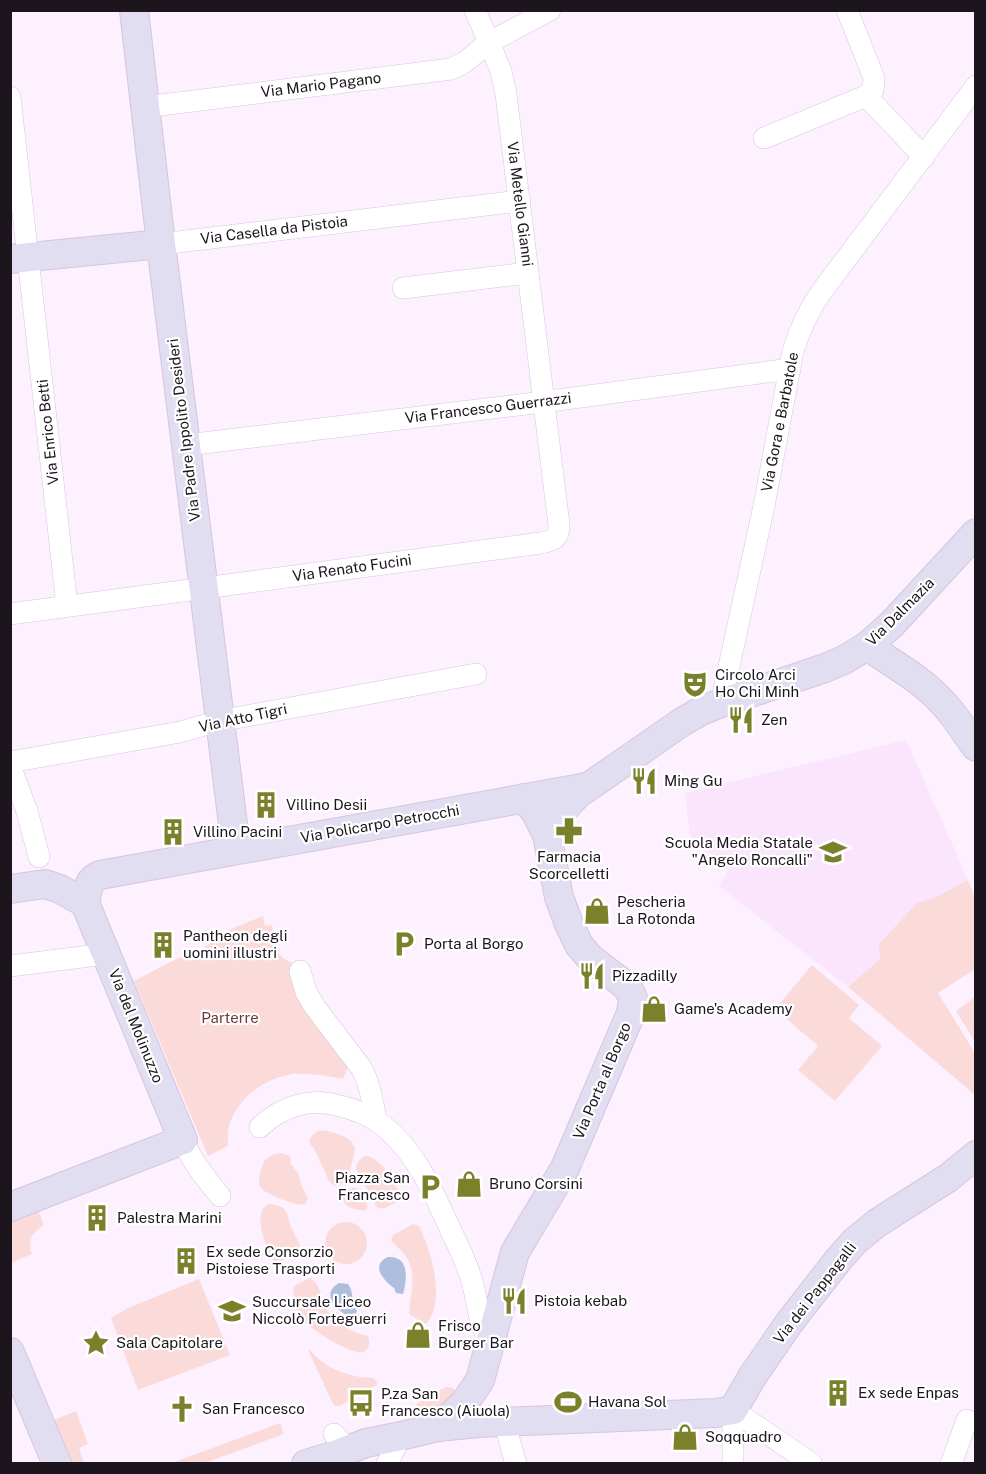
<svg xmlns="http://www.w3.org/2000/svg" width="986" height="1474" font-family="'Public Sans',sans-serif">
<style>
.built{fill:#fae5fd}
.green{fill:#fadbda}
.water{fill:#adbfdc}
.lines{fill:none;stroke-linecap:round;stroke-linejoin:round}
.street-casing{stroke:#d8c4dc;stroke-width:22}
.secondary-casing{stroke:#d8c4dc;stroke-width:30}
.street{stroke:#fff;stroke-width:21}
.secondary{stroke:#e1def2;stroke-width:28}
.labels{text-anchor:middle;stroke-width:4.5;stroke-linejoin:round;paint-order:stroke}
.street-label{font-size:15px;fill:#1c151d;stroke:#fff}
.poi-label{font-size:15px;fill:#1c151d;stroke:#fff;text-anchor:start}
.park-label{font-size:15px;fill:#6e3838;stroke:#fff}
</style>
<rect width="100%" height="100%" fill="#fdf1ff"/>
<polygon class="built" points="906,740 968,880 936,897 917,903 881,959 848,987 719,886 729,869 690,836 685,793"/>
<g class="green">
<polygon points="968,880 975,898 975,969 938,993 975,1053 975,1095 848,987 880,959 879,944 917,903 936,897"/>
<path d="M263,916L265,926L272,925C275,940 274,957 291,962L300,989L351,1061L343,1079C327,1076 309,1073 293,1074C265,1078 239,1097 230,1123C227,1131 228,1139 228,1146L208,1156L134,981L176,959L197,952L231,929Z"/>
<polygon points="812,965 859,1005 849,1018 882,1046 835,1101 798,1070 818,1046 775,1009"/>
<polygon points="975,997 975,1042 956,1011"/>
<path d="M323,1130C335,1133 352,1136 355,1149C352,1161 350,1187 334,1186L328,1179L316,1152L309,1142C311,1135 316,1131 323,1130Z"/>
<path d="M282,1153L290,1156L291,1164L299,1175L301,1185L308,1199L305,1204C302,1204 299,1205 296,1204C290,1203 264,1193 261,1188C256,1180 262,1167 265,1160L274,1154Z"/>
<path d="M365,1156C380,1156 392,1179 399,1191L397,1202C392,1204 385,1210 379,1208C374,1206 372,1197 369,1192C363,1180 346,1167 365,1156Z"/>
<path d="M352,1188H356L367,1204V1210C355,1211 339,1207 344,1192Z"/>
<path d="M269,1204C288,1206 286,1211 291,1227C294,1233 297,1239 300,1245L297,1253L278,1263L274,1262C267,1249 250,1212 269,1204Z"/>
<path d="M37,1208L44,1225C32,1232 27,1241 32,1254L11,1263V1219Z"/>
<circle cx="346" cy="1243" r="21"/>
<path d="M413,1224L419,1226C431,1250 446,1300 427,1323L424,1324L409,1314C410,1294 418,1273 405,1255C401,1250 396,1246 391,1241L393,1235Z"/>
<path d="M310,1278C322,1285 319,1296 325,1307C334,1322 351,1333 368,1336C370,1341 370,1349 363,1352C353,1356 312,1330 305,1322C296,1312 292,1298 294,1286Z"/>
<polygon points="199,1279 230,1355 138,1390 111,1318 128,1308"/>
<path d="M308,1350H310C325,1369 349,1377 373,1378L377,1382V1385L340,1406H334Z"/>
<path d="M446,1387C451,1387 456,1388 457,1394L427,1418L413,1419L411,1412L413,1408L418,1403Z"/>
<polygon points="76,1411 88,1444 79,1448 84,1463 71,1463 54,1420"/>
<polygon points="280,1423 284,1434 205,1463 172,1463"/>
</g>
<g class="water">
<path d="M388,1257C410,1256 407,1279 403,1294L396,1293L394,1288C383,1280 370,1265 388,1257Z"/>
<path d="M339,1283L348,1284C355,1293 350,1303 357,1311L354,1319C340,1314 318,1294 339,1283Z"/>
</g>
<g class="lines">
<defs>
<g id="street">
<polyline points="847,10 874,78 873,90 866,96 924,157"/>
<polyline points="10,97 67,606"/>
<polyline points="145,107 451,69 465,62 488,43 550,10"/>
<polyline points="764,138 866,96"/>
<polyline points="161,244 520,201"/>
<polyline points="403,288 528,273"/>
<polyline points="186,445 543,402 790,369"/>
<path d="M10,614L541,543C554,540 559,539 559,525L506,94L501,71L475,10"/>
<path d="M721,703L764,506L793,351C800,329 809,309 822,291L976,86"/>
<polyline points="10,762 180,732 219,721 476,674"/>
<polyline points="10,766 27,811 39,857"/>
<polyline points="10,966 106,954"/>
<path d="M300,971L306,992L315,1007L362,1069C370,1085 373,1102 376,1121"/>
<path d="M260,1127C282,1106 311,1097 340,1106C353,1109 367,1114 378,1122C413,1146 434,1193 451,1231C459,1247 467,1264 472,1281C478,1302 478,1324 490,1342"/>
<path d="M183,1140C191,1161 206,1178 220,1196"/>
<polyline points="733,1410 812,1464"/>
<polyline points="733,1410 733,1464"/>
<polyline points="506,1423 509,1439 516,1464"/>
<polyline points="334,1434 341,1442 350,1449"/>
<polyline points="387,1464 401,1436"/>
<polyline points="951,1464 967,1420"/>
</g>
<g id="secondary">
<polyline points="134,10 161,244 236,849"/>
<polyline points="10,259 161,244"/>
<path d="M867,646C893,664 921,679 942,702C955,715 965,732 976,747"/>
<polyline points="547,835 558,815 578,794 682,722 701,711 721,703 825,668 844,660 867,646 891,625 976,533"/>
<polyline points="10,889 45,884 60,889 85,903"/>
<path d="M85,903C88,891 87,880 100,875L587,787"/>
<polyline points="10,1207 183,1140 85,903"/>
<polyline points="10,1352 57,1464"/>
<polyline points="438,1427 464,1404 480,1380 515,1252 565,1168 631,1013 633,998 628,988 620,981 591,959 579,945 569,924 559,897 547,835 535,811 524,798"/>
<polyline points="306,1464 329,1457 366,1443 401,1436 438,1427 478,1423 716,1413 733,1410 752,1377 789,1323 839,1259 855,1241 877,1223 948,1178 976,1155"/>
</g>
</defs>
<use href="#street" class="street-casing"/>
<use href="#secondary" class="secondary-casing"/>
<use href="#street" class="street"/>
<use href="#secondary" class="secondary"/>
</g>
<defs>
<symbol id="theatre-bare" viewBox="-9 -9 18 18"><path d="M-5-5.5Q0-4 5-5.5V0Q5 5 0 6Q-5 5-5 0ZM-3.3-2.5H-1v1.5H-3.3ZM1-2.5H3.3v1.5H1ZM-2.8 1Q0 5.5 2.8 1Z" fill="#7b802b" stroke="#fff" stroke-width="2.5" paint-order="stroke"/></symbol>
<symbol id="restaurant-bare" viewBox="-9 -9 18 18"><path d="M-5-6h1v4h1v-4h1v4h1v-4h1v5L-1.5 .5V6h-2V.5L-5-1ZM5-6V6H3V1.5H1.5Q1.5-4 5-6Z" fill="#7b802b" stroke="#fff" stroke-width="2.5" paint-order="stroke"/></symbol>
<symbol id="building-bare" viewBox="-9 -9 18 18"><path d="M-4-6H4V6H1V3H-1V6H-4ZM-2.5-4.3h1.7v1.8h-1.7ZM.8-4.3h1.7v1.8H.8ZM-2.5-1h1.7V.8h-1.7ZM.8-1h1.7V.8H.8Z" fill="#7b802b" stroke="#fff" stroke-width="2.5" paint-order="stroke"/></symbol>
<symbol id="pharmacy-bare" viewBox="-9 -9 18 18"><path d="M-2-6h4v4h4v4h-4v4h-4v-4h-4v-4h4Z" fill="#7b802b" stroke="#fff" stroke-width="2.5" paint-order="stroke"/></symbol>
<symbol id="school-bare" viewBox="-9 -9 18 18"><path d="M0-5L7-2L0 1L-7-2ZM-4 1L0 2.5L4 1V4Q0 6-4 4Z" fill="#7b802b" stroke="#fff" stroke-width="2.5" paint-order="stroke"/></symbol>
<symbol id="shop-bare" viewBox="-9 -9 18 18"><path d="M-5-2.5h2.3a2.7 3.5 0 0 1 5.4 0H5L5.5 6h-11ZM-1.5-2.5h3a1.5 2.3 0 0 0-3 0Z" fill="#7b802b" stroke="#fff" stroke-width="2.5" paint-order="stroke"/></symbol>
<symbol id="parking-bare" viewBox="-9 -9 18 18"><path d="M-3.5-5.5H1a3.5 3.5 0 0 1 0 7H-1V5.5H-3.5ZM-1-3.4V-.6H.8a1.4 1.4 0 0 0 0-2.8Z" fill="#7b802b" stroke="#fff" stroke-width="2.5" paint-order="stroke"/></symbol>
<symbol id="sight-bare" viewBox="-9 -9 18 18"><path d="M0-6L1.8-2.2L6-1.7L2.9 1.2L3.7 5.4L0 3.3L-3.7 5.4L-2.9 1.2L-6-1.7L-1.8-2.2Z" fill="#7b802b" stroke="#fff" stroke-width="2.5" paint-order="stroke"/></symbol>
<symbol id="stadium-bare" viewBox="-9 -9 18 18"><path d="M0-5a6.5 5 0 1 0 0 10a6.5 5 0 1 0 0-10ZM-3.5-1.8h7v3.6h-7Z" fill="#7b802b" stroke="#fff" stroke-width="2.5" paint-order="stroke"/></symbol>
<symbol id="bus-bare" viewBox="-9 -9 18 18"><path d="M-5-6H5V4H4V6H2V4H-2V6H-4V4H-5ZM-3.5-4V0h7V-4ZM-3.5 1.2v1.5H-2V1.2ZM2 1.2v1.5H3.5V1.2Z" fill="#7b802b" stroke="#fff" stroke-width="2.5" paint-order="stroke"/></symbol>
<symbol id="church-bare" viewBox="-9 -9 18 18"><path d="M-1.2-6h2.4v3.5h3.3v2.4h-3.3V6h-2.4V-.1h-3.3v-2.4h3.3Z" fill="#7b802b" stroke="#fff" stroke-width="2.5" paint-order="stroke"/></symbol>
</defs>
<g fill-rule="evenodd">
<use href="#theatre-bare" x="676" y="665" width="38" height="38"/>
<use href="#restaurant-bare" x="722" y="701" width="38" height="38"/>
<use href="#restaurant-bare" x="625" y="762" width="38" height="38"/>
<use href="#building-bare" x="247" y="786" width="38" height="38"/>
<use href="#pharmacy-bare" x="550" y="812" width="38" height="38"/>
<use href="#building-bare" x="154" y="813" width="38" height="38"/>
<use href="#school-bare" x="814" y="833" width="38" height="38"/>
<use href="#shop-bare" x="578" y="892" width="38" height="38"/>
<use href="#parking-bare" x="385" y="925" width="38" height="38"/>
<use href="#building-bare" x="144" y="926" width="38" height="38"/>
<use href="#restaurant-bare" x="573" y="957" width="38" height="38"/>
<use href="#shop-bare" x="635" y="990" width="38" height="38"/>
<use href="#shop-bare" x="450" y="1165" width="38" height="38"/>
<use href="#parking-bare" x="411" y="1168" width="38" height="38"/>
<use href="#building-bare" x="78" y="1199" width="38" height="38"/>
<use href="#building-bare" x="167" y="1242" width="38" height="38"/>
<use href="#restaurant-bare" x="495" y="1282" width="38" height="38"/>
<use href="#school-bare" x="213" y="1292" width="38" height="38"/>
<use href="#shop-bare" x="399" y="1316" width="38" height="38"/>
<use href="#sight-bare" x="77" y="1324" width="38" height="38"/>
<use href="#building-bare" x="819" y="1374" width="38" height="38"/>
<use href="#stadium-bare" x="549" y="1383" width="38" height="38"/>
<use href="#bus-bare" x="342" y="1384" width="38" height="38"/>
<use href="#church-bare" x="163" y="1390" width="38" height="38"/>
<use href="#shop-bare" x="666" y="1418" width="38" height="38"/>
</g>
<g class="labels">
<g class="street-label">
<text transform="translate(321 85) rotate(-7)" y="5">Via Mario Pagano</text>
<text transform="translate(520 204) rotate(83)" y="5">Via Metello Gianni</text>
<text transform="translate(274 230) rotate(-7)" y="5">Via Casella da Pistoia</text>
<text transform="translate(488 408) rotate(-7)" y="5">Via Francesco Guerrazzi</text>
<text transform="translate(780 422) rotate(-79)" y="5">Via Gora e Barbatole</text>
<text transform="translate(184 430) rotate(-97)" y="5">Via Padre Ippolito Desideri</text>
<text transform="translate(48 432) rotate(-96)" y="5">Via Enrico Betti</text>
<text transform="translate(352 568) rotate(-8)" y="5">Via Renato Fucini</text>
<text transform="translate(900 612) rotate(-45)" y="5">Via Dalmazia</text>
<text transform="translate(243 718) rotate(-12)" y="5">Via Atto Tigri</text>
<text transform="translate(380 824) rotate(-10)" y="5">Via Policarpo Petrocchi</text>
<text transform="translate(136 1026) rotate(68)" y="5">Via del Molinuzzo</text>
<text transform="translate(602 1081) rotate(-67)" y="5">Via Porta al Borgo</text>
<text transform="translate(815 1293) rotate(-52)" y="5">Via dei Pappagalli</text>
</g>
<g class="poi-label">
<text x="715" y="680">Circolo Arci<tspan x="715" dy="17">Ho Chi Minh</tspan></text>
<text x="761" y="725">Zen</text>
<text x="664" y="786">Ming Gu</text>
<text x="286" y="810">Villino Desii</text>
<text x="193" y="837">Villino Pacini</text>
<text x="813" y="848" text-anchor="end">Scuola Media Statale<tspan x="813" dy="17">"Angelo Roncalli"</tspan></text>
<text x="569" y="862" text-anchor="middle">Farmacia<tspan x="569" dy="17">Scorcelletti</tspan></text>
<text x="617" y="907">Pescheria<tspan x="617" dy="17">La Rotonda</tspan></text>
<text x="183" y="941">Pantheon degli<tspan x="183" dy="17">uomini illustri</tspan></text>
<text x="424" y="949">Porta al Borgo</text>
<text x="612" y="981">Pizzadilly</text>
<text x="674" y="1014">Game's Academy</text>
<text x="410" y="1183" text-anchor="end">Piazza San<tspan x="410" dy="17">Francesco</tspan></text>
<text x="489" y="1189">Bruno Corsini</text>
<text x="117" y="1223">Palestra Marini</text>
<text x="206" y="1257">Ex sede Consorzio<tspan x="206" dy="17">Pistoiese Trasporti</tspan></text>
<text x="534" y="1306">Pistoia kebab</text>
<text x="252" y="1307">Succursale Liceo<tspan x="252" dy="17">Niccolò Forteguerri</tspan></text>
<text x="438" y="1331">Frisco<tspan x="438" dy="17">Burger Bar</tspan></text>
<text x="116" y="1348">Sala Capitolare</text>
<text x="858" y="1398">Ex sede Enpas</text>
<text x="381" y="1399">P.za San<tspan x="381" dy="17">Francesco (Aiuola)</tspan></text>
<text x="588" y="1407">Havana Sol</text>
<text x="202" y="1414">San Francesco</text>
<text x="705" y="1442">Soqquadro</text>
</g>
<g class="park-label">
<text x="230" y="1023">Parterre</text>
</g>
</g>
<rect width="986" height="1474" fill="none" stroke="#1c151d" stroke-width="24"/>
</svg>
